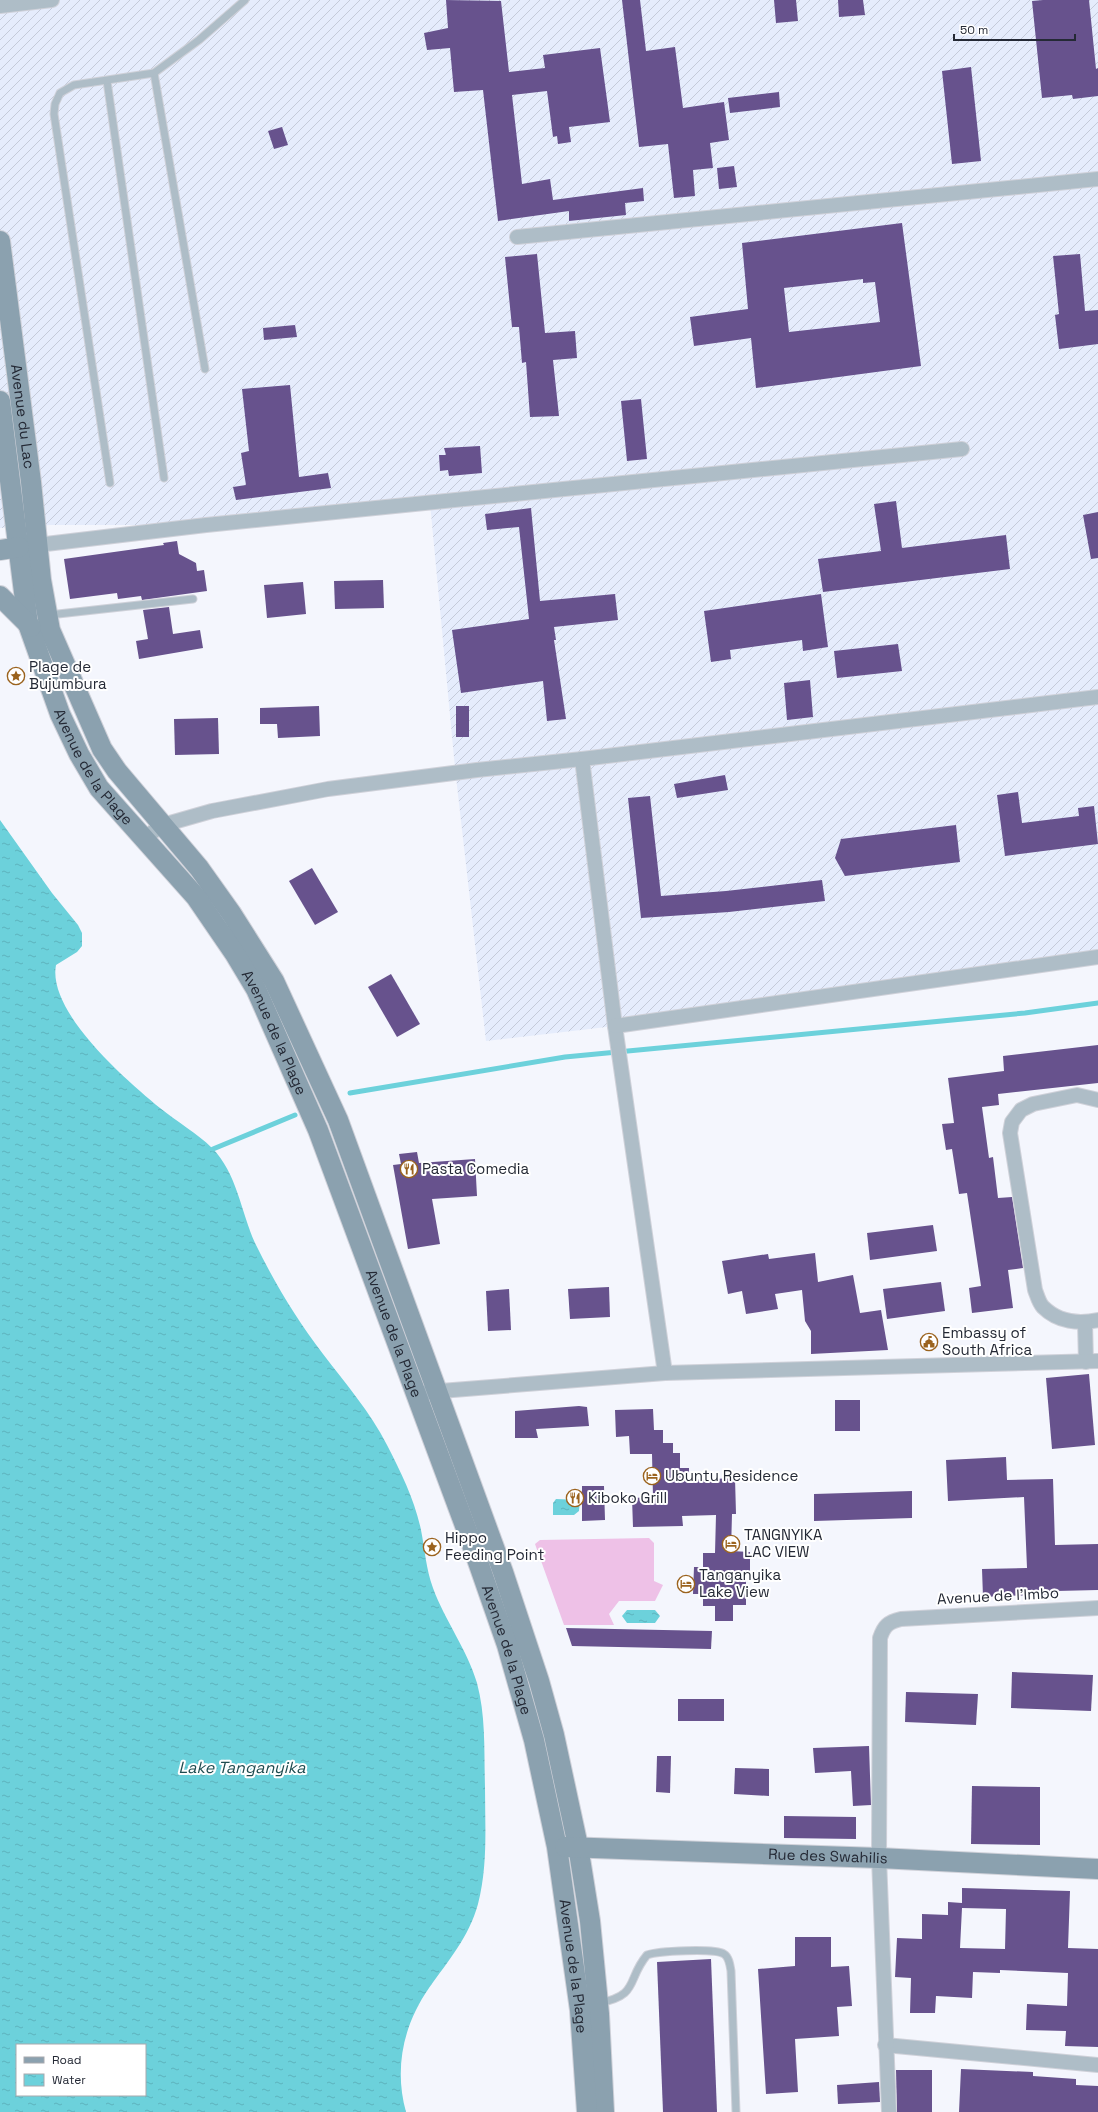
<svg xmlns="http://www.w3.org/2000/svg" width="1098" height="2112" font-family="'Space Grotesk',sans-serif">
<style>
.industrial{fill:url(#industrial-furrows)}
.garden{fill:#eec1e7}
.water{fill:url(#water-ripples);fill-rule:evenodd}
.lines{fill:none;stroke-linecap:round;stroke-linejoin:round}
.stream{stroke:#6cd1db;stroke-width:5}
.building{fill:#67528d;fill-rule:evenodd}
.lane-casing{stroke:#cfd1d9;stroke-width:9}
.street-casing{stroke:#cfd1d9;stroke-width:16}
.secondary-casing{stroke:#cfd1d9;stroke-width:22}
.lane{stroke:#aebdc7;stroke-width:7}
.street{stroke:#aebdc7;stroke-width:14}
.secondary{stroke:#8ba1af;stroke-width:20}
.labels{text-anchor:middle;stroke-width:4;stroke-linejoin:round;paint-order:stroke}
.street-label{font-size:15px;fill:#242935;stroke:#fff}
.poi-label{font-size:15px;fill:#242935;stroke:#fff;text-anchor:start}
.water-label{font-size:16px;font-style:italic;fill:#1e4c50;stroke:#fff}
</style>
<defs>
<pattern id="industrial-furrows" width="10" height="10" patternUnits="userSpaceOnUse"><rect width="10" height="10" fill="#e5ecfc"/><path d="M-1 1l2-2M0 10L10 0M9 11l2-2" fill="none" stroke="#c4cad9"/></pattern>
<pattern id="water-ripples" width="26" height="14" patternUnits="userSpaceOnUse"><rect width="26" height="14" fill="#6cd1db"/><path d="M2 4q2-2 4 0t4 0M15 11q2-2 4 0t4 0" fill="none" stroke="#5db3bd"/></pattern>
</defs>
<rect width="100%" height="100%" fill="#f4f6fd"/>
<polygon class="industrial" points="0,0 1098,0 1098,957 615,1026 486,1041 455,768 430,503 206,525 51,525 0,528"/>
<polygon class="garden" points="649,1538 654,1543 654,1581 663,1585 655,1601 619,1601 609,1614 614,1625 564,1625 535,1544 540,1540"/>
<g class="water">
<path d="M0,820L52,893L78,925L82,933V946L77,952L56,965C47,1012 127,1081 160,1108C177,1122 197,1133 212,1148C237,1173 241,1212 255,1243C274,1282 297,1320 323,1354C346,1384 370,1412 387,1445C401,1472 415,1501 421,1530C425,1550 426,1569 433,1588C445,1621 467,1649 477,1683C486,1717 484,1751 485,1787C485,1826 488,1865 478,1904C469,1937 448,1961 429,1988C403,2025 394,2069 406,2112H0ZM17,2045H145V2095H17Z"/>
<polygon points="556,1499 580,1500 579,1511 574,1515 553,1515 553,1503"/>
<polygon points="627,1610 655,1610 660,1616 655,1623 627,1623 622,1616"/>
</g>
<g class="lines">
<g class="stream">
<polyline points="350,1093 565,1057 1025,1013 1098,1003"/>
<polyline points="213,1149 295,1115"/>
</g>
</g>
<g class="building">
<polygon points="446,0 501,1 509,72 545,68 543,55 600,48 610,122 569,127 571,142 558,144 557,136 553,137 547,91 512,95 522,184 550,179 553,200 643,188 644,201 625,203 626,215 569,221 569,211 498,221 483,90 454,92 450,48 427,50 424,33 448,28"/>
<polygon points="622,0 640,0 646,51 675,47 683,108 724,102 729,140 710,143 713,168 693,170 695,196 674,198 668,144 639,147"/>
<polygon points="774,0 796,0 798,21 776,23"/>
<polygon points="838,0 863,0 865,15 839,17"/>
<polygon points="1043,0 1089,0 1096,69 1098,68 1098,96 1073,99 1072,95 1042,98 1032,1"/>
<polygon points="971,67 981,161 952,164 942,71"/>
<polygon points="779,92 780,107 730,113 728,98"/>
<polygon points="282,127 288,145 274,149 268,131"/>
<polygon points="734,166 737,187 719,189 717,168"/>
<path d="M902,223L921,366L756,388L751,338L694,346L690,317L748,309L742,243ZM863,279V283L875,282L880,322L789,332L784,288Z"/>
<polygon points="537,254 545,333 575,331 577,358 553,360 559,416 530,417 526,362 522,363 519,327 512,327 505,257"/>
<polygon points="1080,254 1085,311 1098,310 1098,344 1059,349 1055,315 1059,314 1053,256"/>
<polygon points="295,325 297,337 264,340 263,328"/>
<polygon points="290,385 299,477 328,473 331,488 236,500 233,487 246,485 241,453 249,451 242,389"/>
<polygon points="641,399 647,459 627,461 621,401"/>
<polygon points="480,446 482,473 449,476 448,470 440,471 439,455 446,455 444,448"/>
<polygon points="896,501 902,548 1006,535 1010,569 823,592 818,559 881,551 874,504"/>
<polygon points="531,508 540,601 615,594 618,620 554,627 556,640 554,640 566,719 547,721 543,681 461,693 452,630 529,619 519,527 487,530 485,514"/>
<polygon points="1098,512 1098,558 1091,559 1083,515"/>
<polygon points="177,541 179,554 196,563 197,571 204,570 207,591 142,600 141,596 118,599 117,593 70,599 64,559 164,545 163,543"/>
<polygon points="383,580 384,608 335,609 334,581"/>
<polygon points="303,582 306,614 267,618 264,585"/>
<polygon points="821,594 828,647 803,651 802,640 730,650 731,659 711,662 704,611"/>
<polygon points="169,607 173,634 200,630 203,648 139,659 136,641 148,639 143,610"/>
<polygon points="898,644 902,671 837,678 834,651"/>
<polygon points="810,680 813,717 787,720 784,683"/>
<polygon points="319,706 320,736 278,738 277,724 260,724 260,708"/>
<rect x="456" y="706" width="13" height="31"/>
<polygon points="218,718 219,754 175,755 174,719"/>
<polygon points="725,775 728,790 677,798 674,784"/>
<polygon points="1018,792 1022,823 1079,816 1078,808 1094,806 1098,844 1005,856 997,795"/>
<polygon points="650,796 661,896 726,891 822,880 825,901 729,912 641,918 628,798"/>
<polygon points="956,825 960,862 845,876 835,858 841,839"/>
<polygon points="312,868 338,912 315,925 289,881"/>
<polygon points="391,974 420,1024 397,1037 368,987"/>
<polygon points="1098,1045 1098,1083 998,1094 999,1105 982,1107 989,1158 993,1157 998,1198 1012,1197 1023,1268 1008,1270 1013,1308 972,1313 969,1288 981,1286 967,1193 959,1194 952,1149 946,1150 942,1124 954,1123 948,1078 1004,1071 1003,1056"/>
<polygon points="417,1152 419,1163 475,1159 477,1196 432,1199 440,1244 408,1249 393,1165 401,1164 399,1154"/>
<polygon points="933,1225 937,1251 870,1260 867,1233"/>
<polygon points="815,1253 818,1282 853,1275 860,1313 881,1310 888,1350 811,1354 811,1331 805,1321 802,1290 775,1294 778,1309 746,1314 742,1291 728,1294 722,1261 768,1254 769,1259"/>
<polygon points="941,1282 945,1311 887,1319 883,1289"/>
<polygon points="609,1287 610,1317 570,1319 568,1289"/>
<polygon points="509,1289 511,1330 488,1331 486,1291"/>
<polygon points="1089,1374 1095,1445 1052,1449 1046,1378"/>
<rect x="835" y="1400" width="25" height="31"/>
<polygon points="579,1406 587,1407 589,1426 536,1429 538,1438 515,1438 515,1411"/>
<polygon points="653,1409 654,1430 663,1430 663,1443 673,1443 673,1453 680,1453 680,1468 689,1468 689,1480 735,1478 736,1514 732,1514 731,1551 750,1552 750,1572 746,1572 746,1605 733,1605 733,1621 715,1621 715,1606 703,1606 703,1594 693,1594 694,1567 703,1567 703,1553 715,1553 716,1515 682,1516 683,1526 633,1527 632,1498 653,1497 652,1454 630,1454 629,1436 616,1437 615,1410"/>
<polygon points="1006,1457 1007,1480 1053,1479 1055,1545 1098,1544 1098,1590 1056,1591 1056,1594 983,1597 982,1569 1027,1568 1024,1497 948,1501 946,1460"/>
<polygon points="582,1486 604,1486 605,1520 582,1521"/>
<polygon points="912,1491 912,1518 814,1521 814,1494"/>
<polygon points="566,1628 712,1631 711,1649 572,1646"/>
<polygon points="1012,1672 1093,1675 1091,1711 1011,1708"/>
<polygon points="906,1692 978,1694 976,1725 905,1722"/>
<rect x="678" y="1699" width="46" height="22"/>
<polygon points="869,1746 871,1805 853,1806 851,1771 815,1773 813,1748"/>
<polygon points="657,1756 671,1756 670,1793 656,1792"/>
<polygon points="735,1768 769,1769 769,1796 734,1794"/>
<polygon points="972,1786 1040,1787 1040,1845 971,1844"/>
<polygon points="784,1816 856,1817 856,1839 784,1838"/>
<path d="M962,1888L1070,1891L1068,1948L1098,1949V2047L1065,2046L1066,2031L1026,2030L1027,2004L1067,2006L1068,1973L1000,1970V1973L973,1972L972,1998L936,1996L935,2013H910L911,1978L895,1977L897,1938L922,1939V1914L948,1915V1902L962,1903ZM962,1908L1006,1909L1005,1949L960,1948Z"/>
<polygon points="795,1937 831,1937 831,1967 849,1966 852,2006 837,2007 839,2036 795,2039 798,2092 766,2094 758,1969 795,1966"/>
<polygon points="711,1959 717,2112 663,2112 657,1962"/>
<polygon points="961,2069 1033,2072 1033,2076 1076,2079 1076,2085 1098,2086 1098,2112 959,2112"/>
<polygon points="896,2070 932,2070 932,2112 897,2112"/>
<polygon points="879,2082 880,2102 838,2104 837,2085"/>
</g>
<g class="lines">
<defs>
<g id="lane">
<polyline points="154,73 205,369"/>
<polyline points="107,81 164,478"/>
<polyline points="110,483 54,114 55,104 60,93 74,85 154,73 199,40 245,0"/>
<polyline points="49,615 193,599"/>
<path d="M599,2003C640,1995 626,1980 647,1955C658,1951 714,1948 724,1954C729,1957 730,1965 731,1971L736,2112"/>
</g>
<g id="street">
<polyline points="0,6 52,0"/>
<polyline points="517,237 1098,179"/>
<polyline points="29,546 206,525 962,449"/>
<polyline points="582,759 615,1026 665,1373"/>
<polyline points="144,838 163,825 212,811 328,789 477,770 582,759 1098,697"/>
<polyline points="615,1026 1098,957"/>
<path d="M1098,1100L1077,1095L1033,1104L1021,1110L1012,1122L1010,1133L1035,1290C1037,1295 1039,1303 1043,1307C1058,1322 1079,1324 1098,1320"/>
<polyline points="1085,1323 1086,1362"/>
<polyline points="428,1392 665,1373 1098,1361"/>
<polyline points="885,2045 1098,2065"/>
<path d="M889,2112L879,1858L880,1638C884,1626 888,1622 901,1619L1098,1608"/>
</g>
<g id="secondary">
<path id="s1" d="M0,241L31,482L41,580L50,630L102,749L117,771L199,868L231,913L274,981L338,1120L503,1572L539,1681L554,1735L578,1846L590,1921L599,2014L604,2112"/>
<path id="s2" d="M0,401L28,624L60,714L79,754L99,788L196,897L235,954L256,989L318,1130L470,1539L507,1645L534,1740L557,1847L580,2010L587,2112"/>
<polyline points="0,550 19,547"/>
<polyline points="0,596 31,627"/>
<path id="s3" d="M565,1847L879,1858L1098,1869"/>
</g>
</defs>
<use href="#lane" class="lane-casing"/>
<use href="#street" class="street-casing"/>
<use href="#secondary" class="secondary-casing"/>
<use href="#lane" class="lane"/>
<use href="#street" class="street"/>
<use href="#secondary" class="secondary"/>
</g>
<defs>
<symbol id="sight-ring" viewBox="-11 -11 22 22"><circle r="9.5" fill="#fff" stroke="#9b631e" stroke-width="1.5"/><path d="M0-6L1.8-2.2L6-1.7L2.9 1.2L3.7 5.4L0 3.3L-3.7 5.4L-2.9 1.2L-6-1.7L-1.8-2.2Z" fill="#9b631e"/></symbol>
<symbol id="restaurant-ring" viewBox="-11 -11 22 22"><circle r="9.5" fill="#fff" stroke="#9b631e" stroke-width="1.5"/><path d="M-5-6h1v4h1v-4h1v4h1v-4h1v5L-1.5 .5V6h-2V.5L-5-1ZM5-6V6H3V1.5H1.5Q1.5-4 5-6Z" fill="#9b631e"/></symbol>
<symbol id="civic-ring" viewBox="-11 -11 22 22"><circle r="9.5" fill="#fff" stroke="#9b631e" stroke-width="1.5"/><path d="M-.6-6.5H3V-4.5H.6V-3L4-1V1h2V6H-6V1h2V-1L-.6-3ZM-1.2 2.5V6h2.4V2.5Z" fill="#9b631e"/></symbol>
<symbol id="hotel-ring" viewBox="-11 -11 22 22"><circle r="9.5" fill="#fff" stroke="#9b631e" stroke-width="1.5"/><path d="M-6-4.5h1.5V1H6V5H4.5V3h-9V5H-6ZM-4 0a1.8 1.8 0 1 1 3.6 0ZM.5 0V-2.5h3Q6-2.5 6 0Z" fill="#9b631e"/></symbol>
</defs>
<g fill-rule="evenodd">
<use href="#sight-ring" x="6" y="666" width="20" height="20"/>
<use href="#restaurant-ring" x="399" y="1159" width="20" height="20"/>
<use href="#civic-ring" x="919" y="1332" width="20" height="20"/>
<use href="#hotel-ring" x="642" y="1466" width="20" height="20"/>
<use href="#restaurant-ring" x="565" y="1488" width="20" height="20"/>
<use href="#hotel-ring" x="721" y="1534" width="20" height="20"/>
<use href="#sight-ring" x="422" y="1537" width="20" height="20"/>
<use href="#hotel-ring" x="676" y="1574" width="20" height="20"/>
</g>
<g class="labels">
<g class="street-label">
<text dy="5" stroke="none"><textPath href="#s1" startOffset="177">Avenue du Lac</textPath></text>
<text dy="5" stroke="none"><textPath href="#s2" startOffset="383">Avenue de la Plage</textPath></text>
<text dy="5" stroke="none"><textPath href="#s2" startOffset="707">Avenue de la Plage</textPath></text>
<text dy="5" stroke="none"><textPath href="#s2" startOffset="1031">Avenue de la Plage</textPath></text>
<text transform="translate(998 1596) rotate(-3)" y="5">Avenue de l'Imbo</text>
<text dy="5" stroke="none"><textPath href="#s2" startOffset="1367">Avenue de la Plage</textPath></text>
<text dy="5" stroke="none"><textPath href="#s3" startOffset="263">Rue des Swahilis</textPath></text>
<text dy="5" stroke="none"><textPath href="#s2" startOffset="1691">Avenue de la Plage</textPath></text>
</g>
<g class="poi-label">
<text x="29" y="672">Plage de<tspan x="29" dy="17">Bujumbura</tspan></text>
<text x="422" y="1174">Pasta Comedia</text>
<text x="942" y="1338">Embassy of<tspan x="942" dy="17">South Africa</tspan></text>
<text x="665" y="1481">Ubuntu Residence</text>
<text x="588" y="1503">Kiboko Grill</text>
<text x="744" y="1540">TANGNYIKA<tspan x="744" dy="17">LAC VIEW</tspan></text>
<text x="445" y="1543">Hippo<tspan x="445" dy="17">Feeding Point</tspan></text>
<text x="699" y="1580">Tanganyika<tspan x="699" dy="17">Lake View</tspan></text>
</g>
<g class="water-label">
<text x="242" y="1773">Lake Tanganyika</text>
</g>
</g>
<rect x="16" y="2044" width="130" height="52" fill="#ffffff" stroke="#a7a9ae"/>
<rect x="24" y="2057" width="20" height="6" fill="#8ba1af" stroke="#a7a9ae"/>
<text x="52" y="2064" font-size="12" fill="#242935">Road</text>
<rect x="24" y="2074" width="20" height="12" fill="url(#water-ripples)" stroke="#a7a9ae"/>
<text x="52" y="2084" font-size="12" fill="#242935">Water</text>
<path d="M954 34v6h121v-6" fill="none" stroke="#242935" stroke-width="2"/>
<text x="960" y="34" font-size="12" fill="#242935" stroke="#ffffff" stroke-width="3" paint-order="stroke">50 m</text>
</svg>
